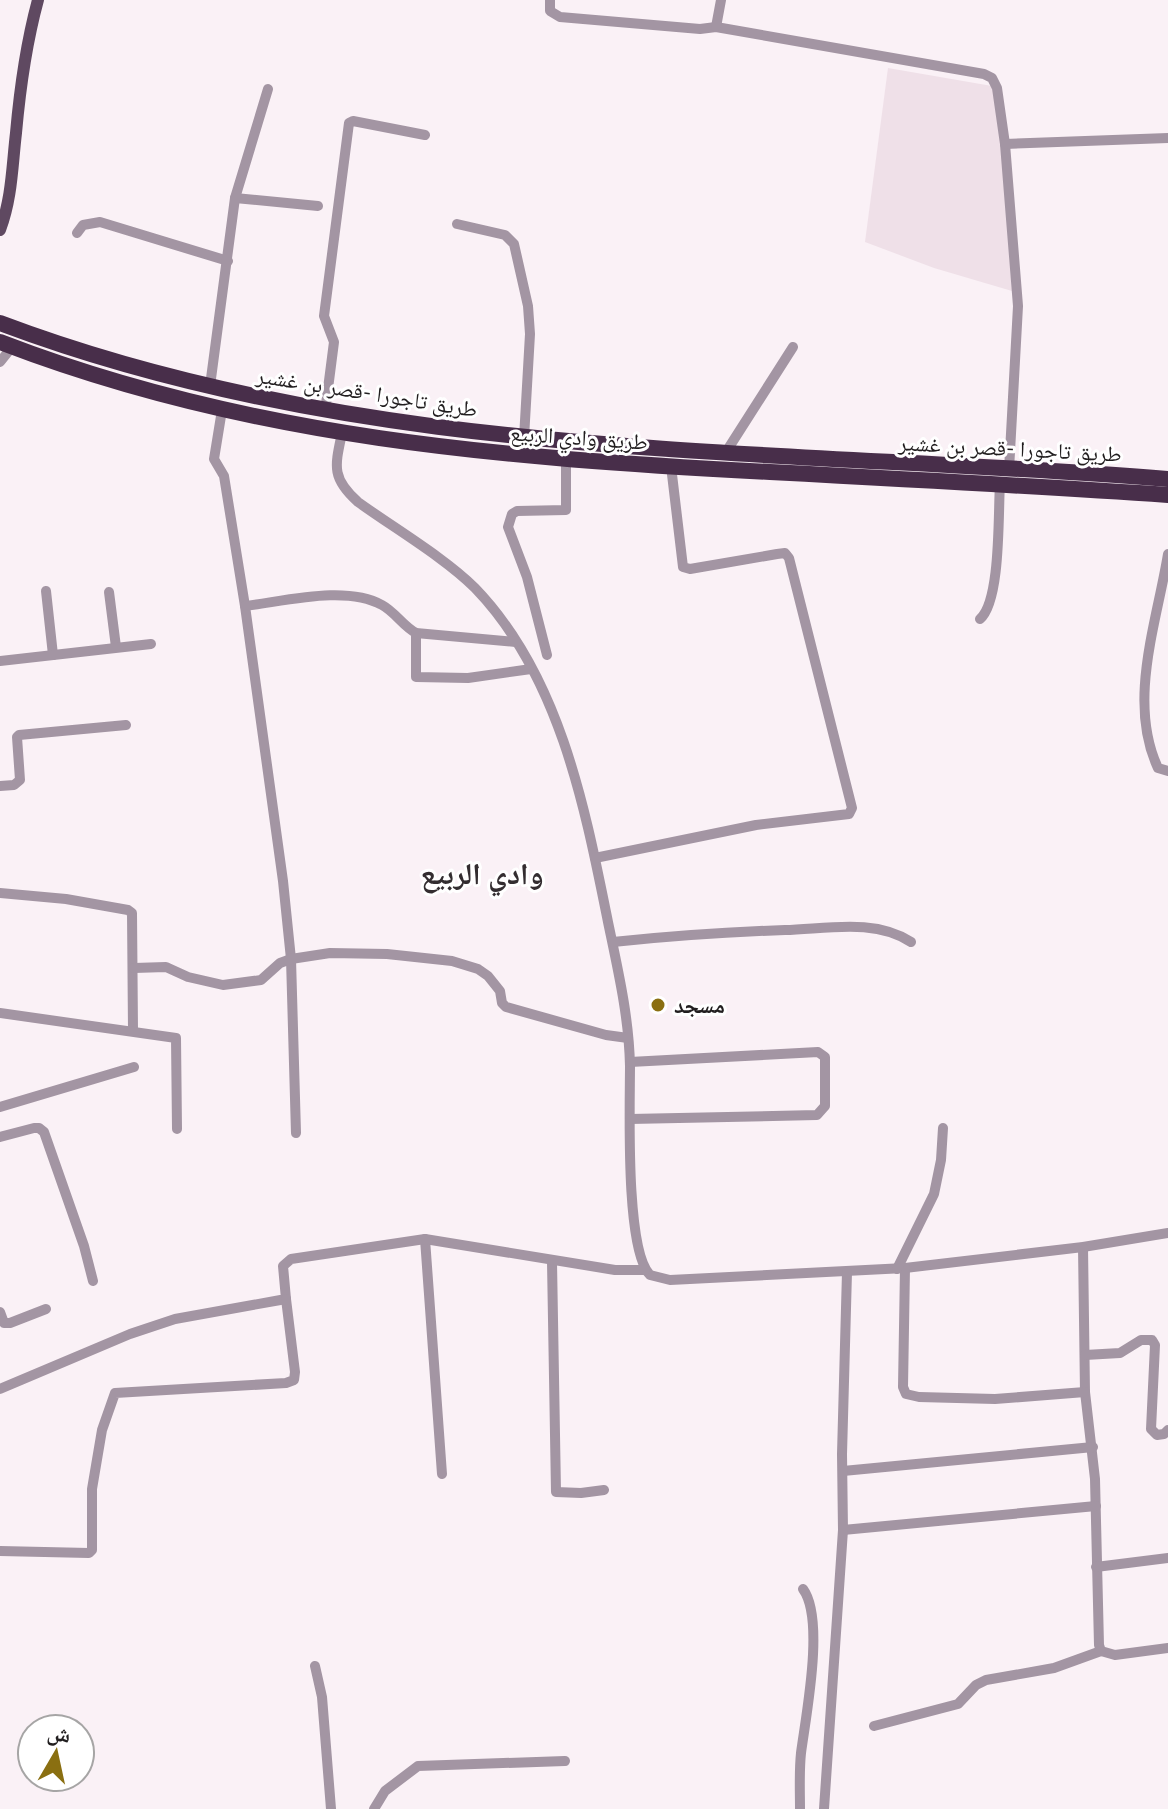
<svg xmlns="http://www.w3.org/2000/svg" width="1168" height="1809" font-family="Lato,'Noto Naskh Arabic',sans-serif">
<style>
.built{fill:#efe0e8}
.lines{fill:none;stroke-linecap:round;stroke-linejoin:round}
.minor{stroke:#a395a3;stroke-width:10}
.major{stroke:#5f4961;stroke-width:12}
.highway{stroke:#482e4a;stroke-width:16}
.poi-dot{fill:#8a6f11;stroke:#fff;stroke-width:3}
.labels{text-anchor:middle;stroke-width:6;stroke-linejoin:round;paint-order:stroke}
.street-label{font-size:22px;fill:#211e1f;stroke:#fff}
.poi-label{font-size:22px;font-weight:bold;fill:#211e1f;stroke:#fff;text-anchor:start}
.district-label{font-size:30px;font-weight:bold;fill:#332d30;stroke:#fff}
</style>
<rect width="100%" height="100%" fill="#faf1f6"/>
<polygon class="built" points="888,68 992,86 999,109 1012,291 934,268 865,242"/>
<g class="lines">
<g class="minor">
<polyline points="550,0 550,11 560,17 700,29 716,27 984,74 992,78 997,88 1005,144 1018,306 1009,470"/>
<polyline points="716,27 721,0"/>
<polyline points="1005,144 1168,138"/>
<polyline points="235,198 318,206"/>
<polyline points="457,224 505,235 514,244 528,306 530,334 524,438"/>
<polyline points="77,233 83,225 100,222 228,261"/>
<polyline points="0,362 12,347"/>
<polyline points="210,386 235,198 268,89"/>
<polyline points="222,410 214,459 224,476 245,606 283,881 291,959 296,1133"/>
<polyline points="325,412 334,342 324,316 349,123 353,121 425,135"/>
<path d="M342,433C335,466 331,478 358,502C394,528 445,558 475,588C560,676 585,808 608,922C618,970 629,1017 630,1066C630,1105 625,1250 650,1275L670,1280L905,1268L1083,1247L1168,1233"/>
<polyline points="726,452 793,347"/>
<path d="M1168,554C1157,622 1127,702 1158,768L1168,771"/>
<polyline points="46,591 53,655"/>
<polyline points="109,592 116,647"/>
<path d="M245,606C286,601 346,585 382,605C395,612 403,626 416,633L516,642"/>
<path d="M980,619C1001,601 998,514 1000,483"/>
<polyline points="416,633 416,677 468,678 531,669"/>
<polyline points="547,655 527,577 508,527 512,514 517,511 566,510 566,458"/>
<polyline points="0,661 151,644"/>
<polyline points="0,786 14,785 20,780 17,737 19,735 126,725"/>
<polyline points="595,858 756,825 849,814 852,808 789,558 785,553 777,554 690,569 683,567 671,466"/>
<polyline points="0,893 66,899 128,910 132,913 133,1030"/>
<path d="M613,942C670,936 727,932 785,930C826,929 875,918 911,942"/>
<polyline points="134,968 166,967 188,977 223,985 261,980 280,963 291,959 330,953 387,954 452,961 478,969 488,976 500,991 502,1003 506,1007 606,1035 628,1038"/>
<polyline points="0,1013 176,1038 177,1129"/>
<polyline points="630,1062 818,1052 825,1057 825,1106 817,1115 630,1119"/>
<polyline points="0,1107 134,1067"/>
<polyline points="0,1137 34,1128 39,1128 44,1132 84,1246 93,1281"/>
<polyline points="425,1239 442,1474"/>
<polyline points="1083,1247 1085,1392 1095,1479 1099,1645 1101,1651 1115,1655 1168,1648"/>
<polyline points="552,1262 556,1492 581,1493 604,1490"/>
<polyline points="905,1268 903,1387 906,1394 919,1397 995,1399 1085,1392"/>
<polyline points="897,1269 934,1194 941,1160 943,1128"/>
<polyline points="0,1312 4,1323 10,1323 46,1309"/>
<polyline points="1085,1355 1120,1353 1141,1340 1152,1340 1155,1345 1151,1429 1157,1435 1164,1434 1168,1430"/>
<polyline points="0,1389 130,1334 175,1319 286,1299 283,1266 291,1259 425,1239 615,1270 645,1270"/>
<polyline points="843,1471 1093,1447"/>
<polyline points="843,1530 1096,1506"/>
<polyline points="0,1551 89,1553 92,1550 92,1489 102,1430 115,1393 286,1383 294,1380 295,1372 286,1299"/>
<polyline points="1096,1567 1168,1558"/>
<polyline points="315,1666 322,1697 331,1809"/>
<polyline points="874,1726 958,1704 976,1685 986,1680 1054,1668 1101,1651"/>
<polyline points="374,1809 385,1791 418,1766 565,1761"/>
<path d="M800,1809C800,1791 799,1772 801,1753C806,1715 825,1619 803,1589"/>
<polyline points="824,1809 843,1530 842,1454 847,1272"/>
</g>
<path class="major" d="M0,230C12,198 12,167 16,133C20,88 26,44 38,0"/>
<g class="highway">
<path d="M0,323C373,464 777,447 1168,479"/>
<path d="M0,342C251,439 505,458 770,472C903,479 1035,486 1168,495"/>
</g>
</g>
<circle class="poi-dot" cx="658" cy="1005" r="8"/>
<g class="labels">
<g class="street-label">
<text transform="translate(367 392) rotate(9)" y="8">طريق تاجورا -قصر بن غشير</text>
<text transform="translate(579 437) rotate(4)" y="8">طريق وادي الربيع</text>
<text transform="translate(1010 448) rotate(3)" y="8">طريق تاجورا -قصر بن غشير</text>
</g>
<g class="poi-label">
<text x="674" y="1013">مسجد</text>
</g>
<g class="district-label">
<text x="482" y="884">وادي الربيع</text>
</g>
</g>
<g transform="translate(56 1753) rotate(9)"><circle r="38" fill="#ffffff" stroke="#a6a5a5" stroke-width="2"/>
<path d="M0-6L14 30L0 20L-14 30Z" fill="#8a6f11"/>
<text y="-12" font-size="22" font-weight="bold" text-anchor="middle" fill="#211e1f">ش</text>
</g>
</svg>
